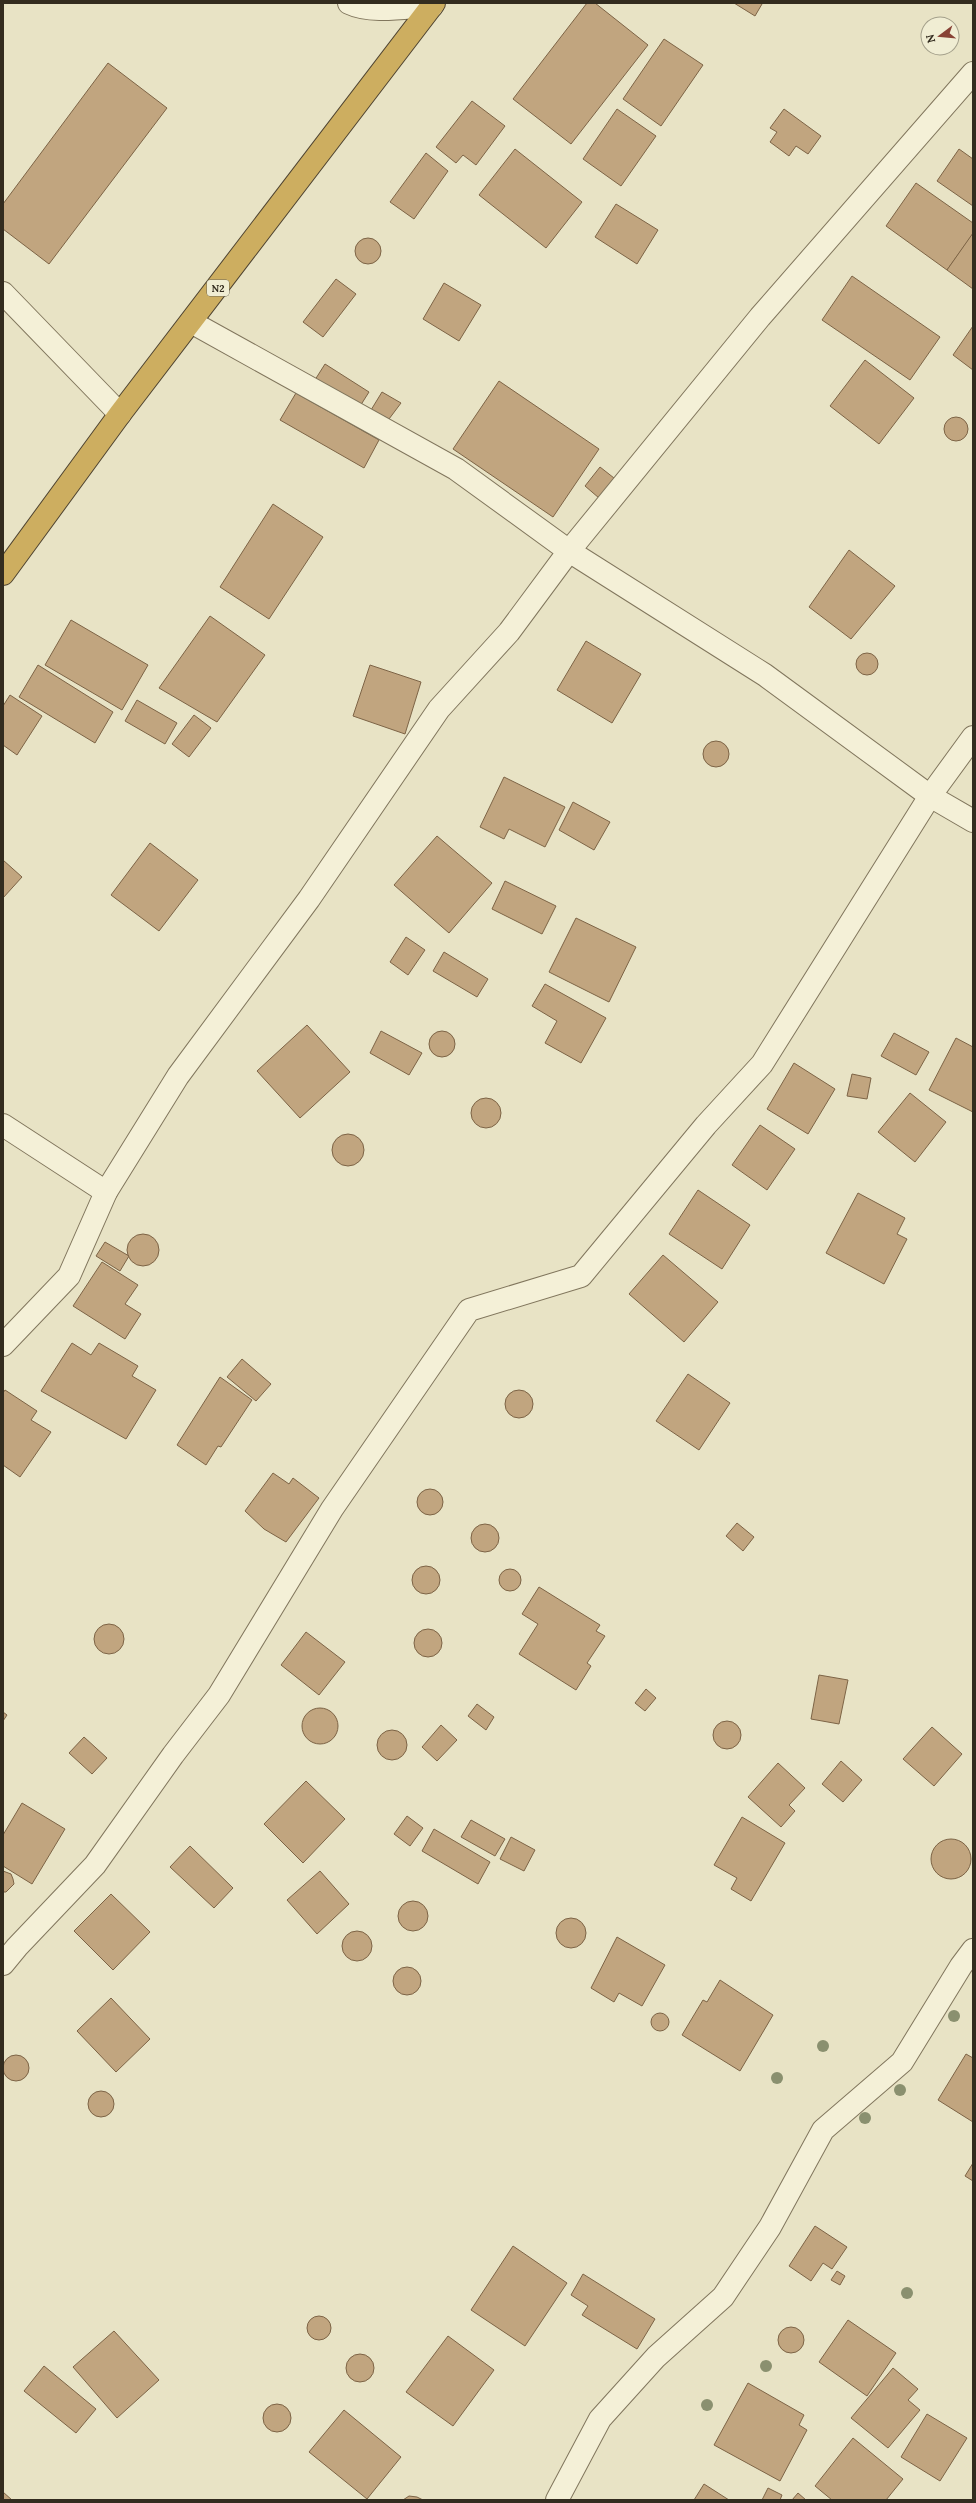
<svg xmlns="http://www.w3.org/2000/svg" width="976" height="2503" font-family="Lora,serif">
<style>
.building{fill:#c1a57f;stroke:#7d6446}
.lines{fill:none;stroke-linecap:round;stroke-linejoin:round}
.street-casing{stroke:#81765d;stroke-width:24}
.highway-casing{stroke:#4f4431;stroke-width:24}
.street{stroke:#f4f0d7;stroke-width:22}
.highway{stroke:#cdae60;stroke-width:22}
.tree{fill:#8a906f}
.labels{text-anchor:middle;stroke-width:3.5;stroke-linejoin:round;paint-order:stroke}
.shield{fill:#f0edd3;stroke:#6c6655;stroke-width:1}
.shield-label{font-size:10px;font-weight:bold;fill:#332c1f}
</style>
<rect width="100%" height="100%" fill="#e8e3c5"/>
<g class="building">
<polygon points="587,3 595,3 648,45 571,144 513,99"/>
<polygon points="734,3 761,3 762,4 755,16"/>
<polygon points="664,39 703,65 661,126 623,99"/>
<polygon points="108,63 167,108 49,264 3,229 3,204"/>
<polygon points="472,101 505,126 476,165 463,155 456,163 436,147"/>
<polygon points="617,109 656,136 621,186 583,159"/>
<polygon points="784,109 821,136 808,154 796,146 789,156 770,142 777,132 770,128"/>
<polygon points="515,149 582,202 546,248 479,195"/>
<polygon points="959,149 973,159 973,206 937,181"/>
<polygon points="426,153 448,171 414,219 390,202"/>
<polygon points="916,183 973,223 973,234 947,270 886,226"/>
<polygon points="616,204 658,230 637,264 595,237"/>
<polygon points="973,233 973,289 947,270"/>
<circle cx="368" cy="251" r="13"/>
<polygon points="852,276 940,337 910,380 822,320"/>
<polygon points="336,279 356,294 323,337 303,322"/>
<polygon points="444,283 481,305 459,341 423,319"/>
<polygon points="973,326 973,370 953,355"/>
<polygon points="865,360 914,398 879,444 830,406"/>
<polygon points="325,364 369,392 357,411 313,383"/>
<polygon points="499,381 599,449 553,517 453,449"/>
<polygon points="382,392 401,403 389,419 371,410"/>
<polygon points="296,393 379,440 364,468 280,420"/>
<circle cx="956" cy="429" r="12"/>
<polygon points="600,467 614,478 599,498 585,486"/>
<polygon points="273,504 323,537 269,619 220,587"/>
<polygon points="849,550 895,586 851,639 809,607"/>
<polygon points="210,616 265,655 217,722 159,688"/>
<polygon points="71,620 148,665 122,710 45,665"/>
<polygon points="586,641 641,674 612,723 557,690"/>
<circle cx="867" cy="664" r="11"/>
<polygon points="38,665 113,712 95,743 19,697"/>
<polygon points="370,665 421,682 405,734 353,716"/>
<polygon points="10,695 42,716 17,755 3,745 3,706"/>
<polygon points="137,700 177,723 165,744 125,721"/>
<polygon points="194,715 211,728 189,757 172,744"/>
<circle cx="716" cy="754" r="13"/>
<polygon points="504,777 565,807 545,847 509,829 504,839 480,827"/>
<polygon points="573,802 610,822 594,850 559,830"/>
<polygon points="437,836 492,883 449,933 394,885"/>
<polygon points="150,843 198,880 159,931 111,895"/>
<polygon points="3,860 22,877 3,898"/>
<polygon points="505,881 556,906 542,934 492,909"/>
<polygon points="576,918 636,947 609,1002 549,972"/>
<polygon points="406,937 425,950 408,975 390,962"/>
<polygon points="444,952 488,979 477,997 433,971"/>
<polygon points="545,984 606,1018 581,1063 545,1043 557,1021 532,1006"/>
<polygon points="307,1025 350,1072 300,1118 257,1071"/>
<circle cx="442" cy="1044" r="13"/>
<polygon points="381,1031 422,1053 409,1075 370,1053"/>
<polygon points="894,1033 929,1052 916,1075 881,1056"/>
<polygon points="956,1038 973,1047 973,1112 929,1090"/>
<polygon points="794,1063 835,1089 808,1134 767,1109"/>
<polygon points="852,1074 871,1078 867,1099 847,1096"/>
<polygon points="910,1093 946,1122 915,1162 878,1132"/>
<circle cx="486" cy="1113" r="15"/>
<polygon points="760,1125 795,1149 767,1190 732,1165"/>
<circle cx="348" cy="1150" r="16"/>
<polygon points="698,1190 750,1225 722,1269 669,1234"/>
<polygon points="858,1193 905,1218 897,1234 907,1239 884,1284 826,1253"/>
<circle cx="143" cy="1250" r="16"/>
<polygon points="105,1242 129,1256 120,1271 96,1256"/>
<polygon points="663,1255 718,1302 684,1342 629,1294"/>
<polygon points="102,1262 138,1285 125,1304 141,1314 125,1339 73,1306"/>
<polygon points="72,1343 91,1355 99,1343 138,1366 132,1376 156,1390 126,1439 41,1391"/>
<polygon points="242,1359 271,1384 256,1401 227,1377"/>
<polygon points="688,1374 730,1403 699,1450 656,1421"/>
<polygon points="220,1377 252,1400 221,1447 218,1446 206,1465 177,1445"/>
<polygon points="5,1390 37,1411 31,1420 51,1432 20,1477 3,1465 3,1393"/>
<circle cx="519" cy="1404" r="14"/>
<polygon points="273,1473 289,1484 293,1478 319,1498 286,1542 264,1529 245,1511"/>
<circle cx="430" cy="1502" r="13"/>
<polygon points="737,1523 754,1537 743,1551 726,1536"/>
<circle cx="485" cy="1538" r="14"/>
<circle cx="426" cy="1580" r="14"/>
<circle cx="510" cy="1580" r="11"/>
<polygon points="539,1587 600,1625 596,1631 605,1636 587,1663 591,1666 576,1690 519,1654 538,1624 522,1614"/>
<circle cx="109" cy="1639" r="15"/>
<circle cx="428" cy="1643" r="14"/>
<polygon points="306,1632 345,1662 319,1695 281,1665"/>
<polygon points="819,1675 848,1680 839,1724 811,1719"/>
<polygon points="646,1689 656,1698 645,1711 635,1703"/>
<polygon points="477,1704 494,1717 486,1730 468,1716"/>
<circle cx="320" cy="1726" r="18"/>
<polygon points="3,1712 7,1715 3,1721"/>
<circle cx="727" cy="1735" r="14"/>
<polygon points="441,1725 457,1740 437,1761 422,1747"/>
<polygon points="932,1727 962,1754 934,1786 903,1759"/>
<circle cx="392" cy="1745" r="15"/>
<polygon points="84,1737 107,1758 92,1774 69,1753"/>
<polygon points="841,1761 862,1780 843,1802 822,1784"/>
<polygon points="778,1763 805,1788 789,1805 795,1811 781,1827 748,1797"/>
<polygon points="306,1781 345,1819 303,1863 264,1824"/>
<polygon points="22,1803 65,1829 32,1884 3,1866 3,1835"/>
<polygon points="407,1816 423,1828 410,1846 394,1834"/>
<polygon points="742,1817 785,1843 751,1901 731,1889 737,1878 714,1865"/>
<polygon points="471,1820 505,1839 495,1856 461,1837"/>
<polygon points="434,1829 490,1862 478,1884 422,1851"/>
<polygon points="511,1837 535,1850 524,1871 500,1859"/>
<circle cx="951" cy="1859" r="20"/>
<polygon points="190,1846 233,1888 214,1908 170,1867"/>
<polygon points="3,1871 11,1874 13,1879 14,1884 6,1892 3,1892"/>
<polygon points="320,1871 349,1904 317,1934 287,1900"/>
<polygon points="111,1894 150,1932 113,1970 74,1931"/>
<circle cx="413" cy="1916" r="15"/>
<circle cx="571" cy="1933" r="15"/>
<circle cx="357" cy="1946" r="15"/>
<polygon points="617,1937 665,1965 642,2006 619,1993 614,2002 591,1988"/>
<circle cx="407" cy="1981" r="14"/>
<polygon points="720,1980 773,2015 740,2071 682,2035 703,2000 707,2002"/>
<polygon points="111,1998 150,2039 116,2072 77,2031"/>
<circle cx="660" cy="2022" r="9"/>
<polygon points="966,2054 973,2058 973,2122 938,2100"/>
<circle cx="16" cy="2068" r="13"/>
<circle cx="101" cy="2104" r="13"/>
<polygon points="973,2163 973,2181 965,2176"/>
<polygon points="815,2226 847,2247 832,2269 823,2263 811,2281 789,2266"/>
<polygon points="513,2246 567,2283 525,2346 471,2310"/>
<polygon points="837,2271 845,2276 840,2285 831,2280"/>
<polygon points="583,2274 655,2319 637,2349 582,2315 588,2306 571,2295"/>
<circle cx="319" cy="2328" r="12"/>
<polygon points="848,2320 896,2353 867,2396 819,2362"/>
<circle cx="791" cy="2340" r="13"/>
<polygon points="114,2331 159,2380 117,2418 73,2367"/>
<polygon points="448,2336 494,2370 453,2426 406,2392"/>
<circle cx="360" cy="2368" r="14"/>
<polygon points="44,2366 96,2409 76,2433 24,2391"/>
<polygon points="893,2368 918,2389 908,2400 920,2410 888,2448 851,2418"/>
<polygon points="748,2383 804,2415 799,2425 807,2430 780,2481 714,2445"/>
<circle cx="277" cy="2418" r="14"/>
<polygon points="344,2410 401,2457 367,2499 309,2452"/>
<polygon points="927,2414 967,2438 940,2481 901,2457"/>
<polygon points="853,2438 903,2479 886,2500 832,2500 815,2486"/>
<polygon points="704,2484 729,2500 694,2500"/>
<polygon points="768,2488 782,2495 780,2500 762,2500"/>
<polygon points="3,2492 12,2500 3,2500"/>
<polygon points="798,2493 806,2500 792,2500"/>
<polygon points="409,2496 417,2497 423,2500 403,2500"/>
</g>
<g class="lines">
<defs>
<g id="street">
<path d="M349,3C372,14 407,7 432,6"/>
<polyline points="3,293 120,414"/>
<polyline points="191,322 456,469 569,551 765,675 930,796 973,821"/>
<polyline points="3,1125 106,1192"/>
<polyline points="3,1345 69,1276 106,1192 178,1076 309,899 439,709 509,632 569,551 760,317 973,73"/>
<polyline points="3,1964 17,1947 95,1865 173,1755 219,1695 332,1509 469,1310 581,1276 706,1125 762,1064 930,796 973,737"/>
<polyline points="557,2500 600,2419 656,2357 723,2297 770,2227 823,2130 902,2062 961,1966 973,1950"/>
</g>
<polyline id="highway" points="3,574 120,414 434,3"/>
</defs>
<use href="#street" class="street-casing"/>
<use href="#highway" class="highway-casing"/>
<use href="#street" class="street"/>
<use href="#highway" class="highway"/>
</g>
<g class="tree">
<circle cx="954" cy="2016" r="6"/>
<circle cx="823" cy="2046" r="6"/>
<circle cx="777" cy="2078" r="6"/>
<circle cx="900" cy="2090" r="6"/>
<circle cx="865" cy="2118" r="6"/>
<circle cx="907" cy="2293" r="6"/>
<circle cx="766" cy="2366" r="6"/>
<circle cx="707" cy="2405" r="6"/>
</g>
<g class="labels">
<rect class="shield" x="207" y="280" width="22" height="16" rx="3"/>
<g class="shield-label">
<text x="218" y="292">N2</text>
</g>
</g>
<rect width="976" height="2503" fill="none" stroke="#332c1f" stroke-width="8"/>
<g transform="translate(940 36) rotate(254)"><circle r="19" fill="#f0edd3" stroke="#a4a08b"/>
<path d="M0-3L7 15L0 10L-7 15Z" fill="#884235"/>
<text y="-6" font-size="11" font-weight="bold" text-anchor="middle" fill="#332c1f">N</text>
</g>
</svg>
